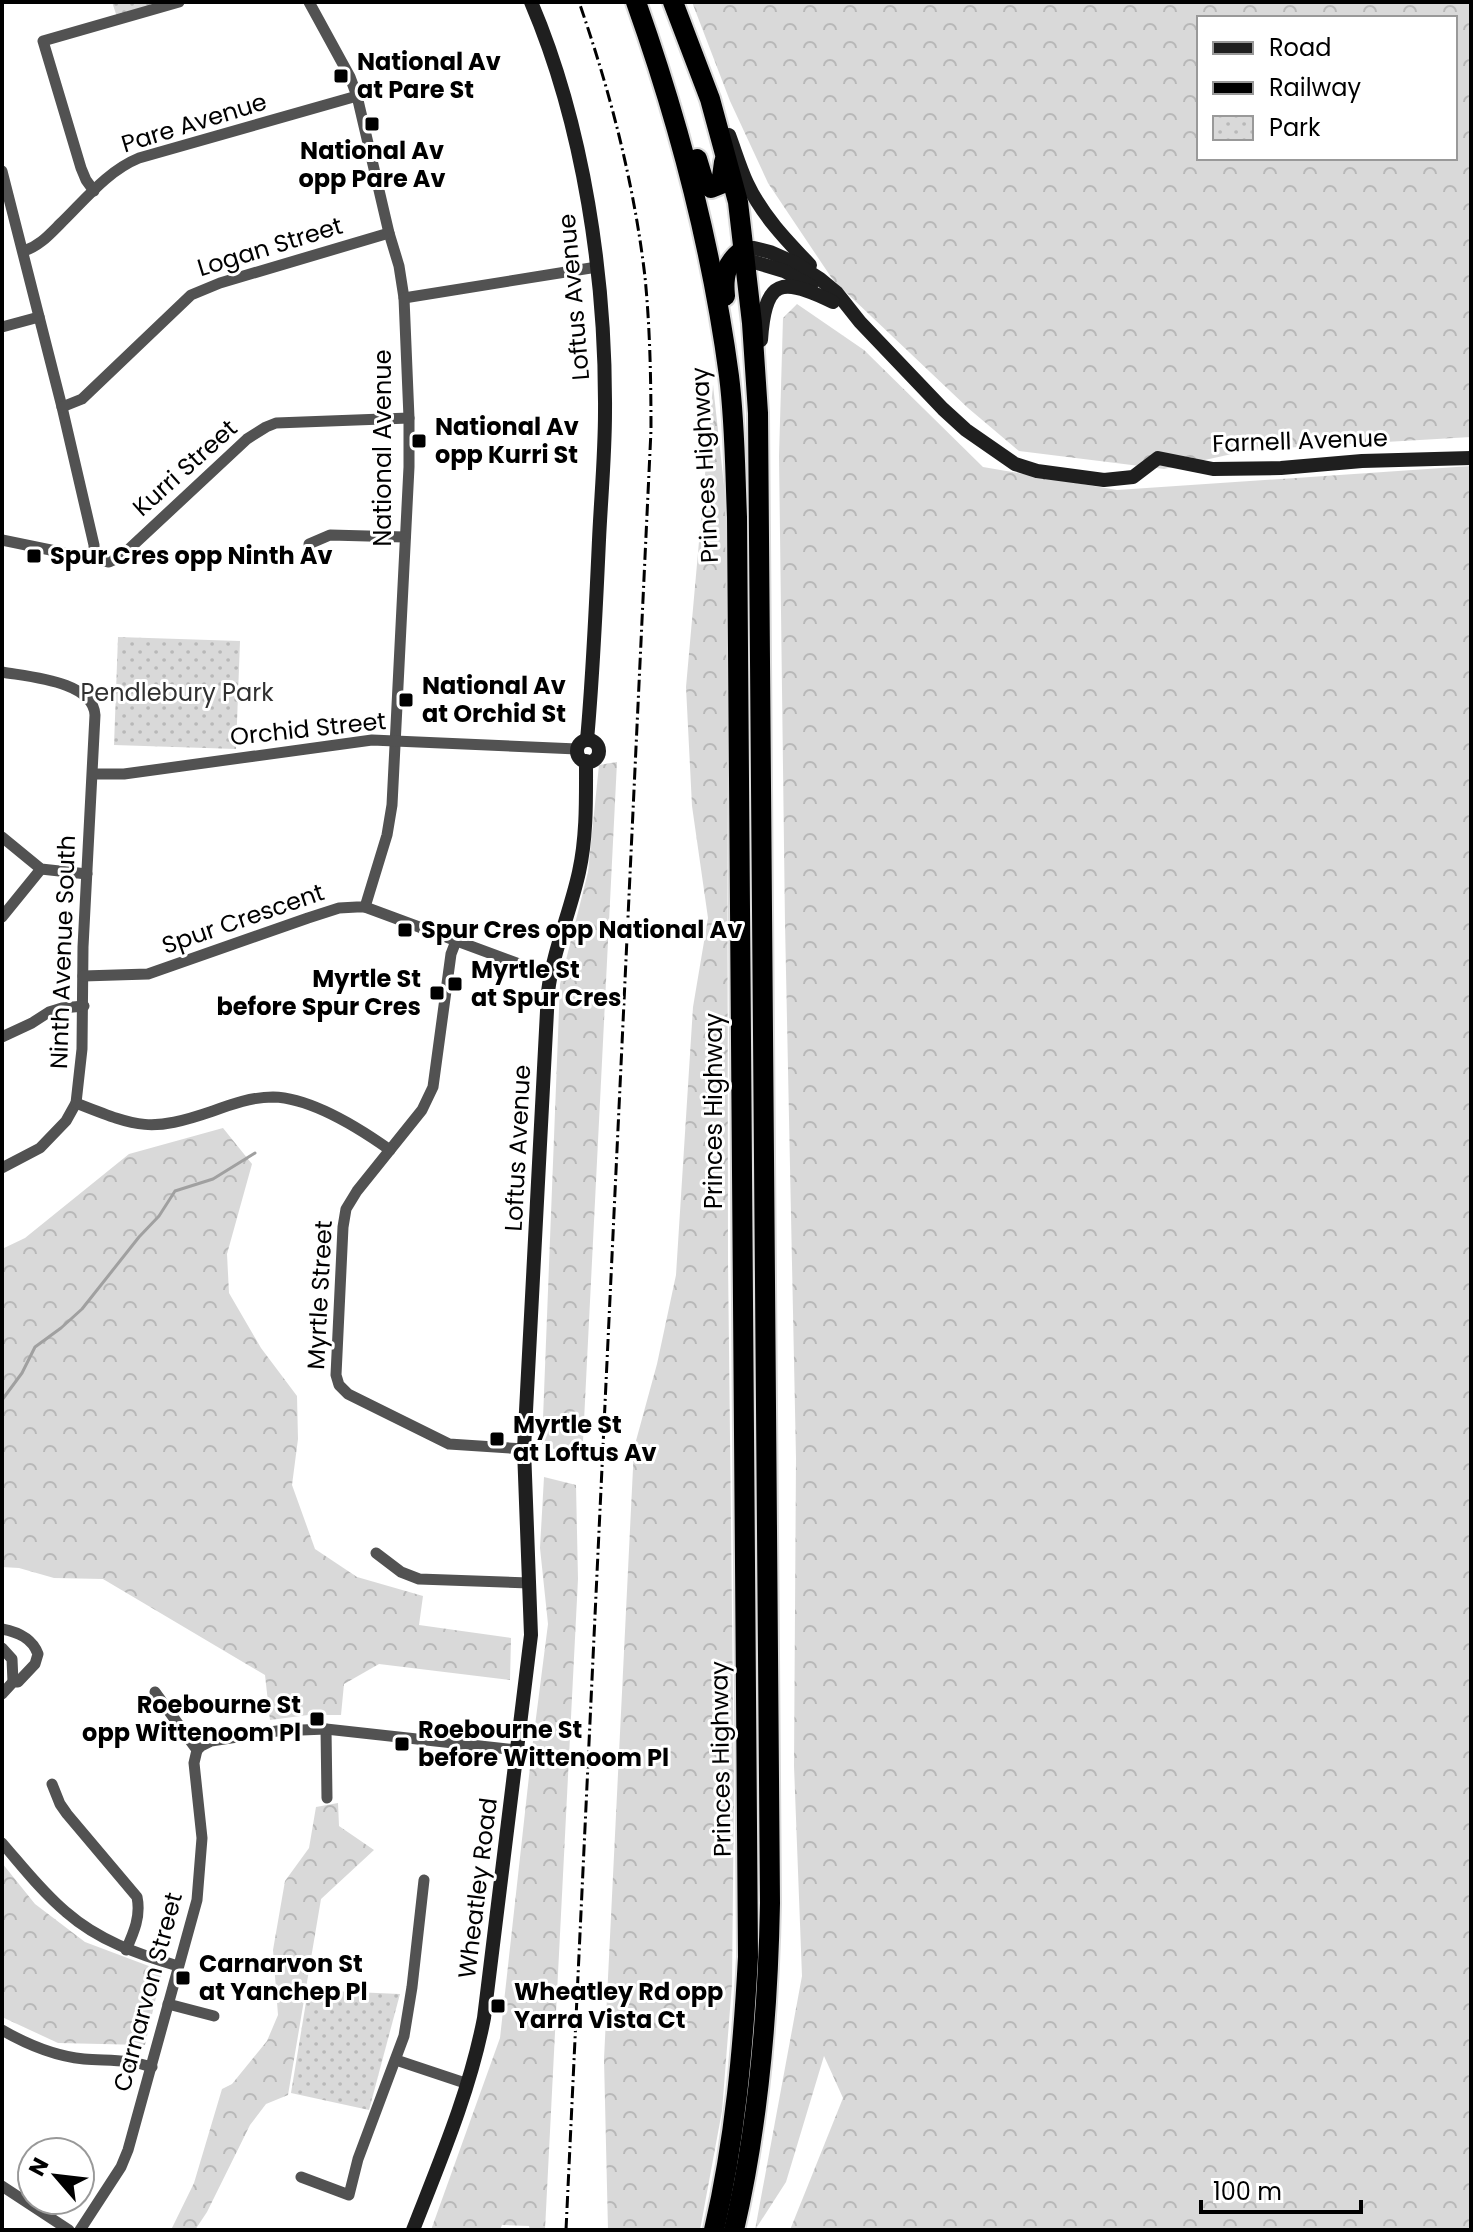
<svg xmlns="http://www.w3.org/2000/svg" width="1473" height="2232" font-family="Poppins,sans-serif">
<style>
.forest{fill:url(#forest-crowns);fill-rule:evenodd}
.park{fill:url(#park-dots)}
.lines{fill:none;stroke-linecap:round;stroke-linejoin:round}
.stream{stroke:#a0a0a0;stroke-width:3}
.highway-casing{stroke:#dbdbdb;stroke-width:24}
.street{stroke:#525252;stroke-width:11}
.secondary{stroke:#1f1f1f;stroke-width:14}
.highway{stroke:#000;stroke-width:20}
.rail{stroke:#000;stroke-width:3;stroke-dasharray:12 4 2 4;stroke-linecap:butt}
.poi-dot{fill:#000;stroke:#fff;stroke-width:3}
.labels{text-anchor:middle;stroke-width:6;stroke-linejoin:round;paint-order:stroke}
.poi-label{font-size:24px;font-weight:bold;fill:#000;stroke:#fff;text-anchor:start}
.street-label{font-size:24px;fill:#000;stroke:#fff}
.park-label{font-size:24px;fill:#303030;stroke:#fff}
</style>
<defs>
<pattern id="forest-crowns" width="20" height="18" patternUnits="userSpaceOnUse" patternTransform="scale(2)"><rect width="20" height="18" fill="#d9d9d9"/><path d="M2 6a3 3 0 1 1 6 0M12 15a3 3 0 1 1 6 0" fill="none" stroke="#b8b8b8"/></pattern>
<pattern id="park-dots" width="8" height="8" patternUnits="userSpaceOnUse" patternTransform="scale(2)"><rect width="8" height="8" fill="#d9d9d9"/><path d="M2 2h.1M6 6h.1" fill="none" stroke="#b8b8b8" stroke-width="1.8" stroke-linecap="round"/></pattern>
</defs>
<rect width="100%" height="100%" fill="#fff"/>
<g class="forest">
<path d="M692,2H1471V437L1250,450L1164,469L1019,451L968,408L833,280L768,183L730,101ZM1199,18H1455V158H1199Z"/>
<polygon points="797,304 864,350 983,467 1117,490 1471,466 1471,2230 790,2230 843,2098 824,2056 786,2182 755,2230 802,1976 794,1766 796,1458 785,923 779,456 783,318"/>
<polygon points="713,385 727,513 728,1261 734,1789 732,1984 722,2111 700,2230 608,2230 604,2059 634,1448 657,1364 676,1275 693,1007 708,918 692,806 686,687"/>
<polygon points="617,762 582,1461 542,1444 560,984 588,872 599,765"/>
<polygon points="223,1128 252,1164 227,1254 229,1293 261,1348 297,1396 298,1439 292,1485 315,1549 357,1577 423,1596 419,1625 511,1638 510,1680 379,1664 344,1684 341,1715 308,1715 270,1720 265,1675 103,1579 54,1578 19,1568 2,1567 2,1249 25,1238 129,1154"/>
<polygon points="544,1477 576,1485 578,1579 545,2230 530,2230 529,2226 502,2225 500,2230 431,2230 500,2038 532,1749 548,1624 540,1548"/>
<polygon points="338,1803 339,1826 374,1850 321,1899 288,2095 266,2104 250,2125 207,2212 195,2230 171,2230 194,2183 222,2089 232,2084 267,2041 278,2015 273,1950 285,1881 309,1848 316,1807"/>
<polygon points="2,1863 35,1904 85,1942 162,1971 145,2045 58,2043 2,2017"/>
</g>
<g class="park">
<polygon points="112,2 154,2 155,4 117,17"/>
<polygon points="118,637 240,641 236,749 114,745"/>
<polygon points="308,1990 400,1994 369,2110 291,2093"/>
</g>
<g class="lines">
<polyline class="stream" points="2,1400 22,1373 35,1347 61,1328 82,1309 139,1237 159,1216 175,1191 213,1179 255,1153"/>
<defs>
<g id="highway">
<path d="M636,2C679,123 712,249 729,376C735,423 735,470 737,517L748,1957C743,2049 735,2140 714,2230"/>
<path d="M673,2L710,99L738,202L752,323L758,413L770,1903C768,2013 759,2123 734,2230"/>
<polyline points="697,159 704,182 711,188 721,184 724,162"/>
<path d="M725,296C723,275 726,263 743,250"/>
</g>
</defs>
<use href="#highway" class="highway-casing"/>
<g class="street">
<polyline points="309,2 350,77 357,96 389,233 399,266 404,298 409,418 409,467 392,805 387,835 365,907"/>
<polyline points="2,171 62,407 94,545 94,560"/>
<polyline points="94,191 86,180 81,168 43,41 179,2"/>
<path d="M24,251C39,246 48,236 60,224C84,201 107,171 139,158L357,96"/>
<polyline points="404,298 597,267"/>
<polyline points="2,327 39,317"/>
<polyline points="62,407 82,399 191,295 220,283 389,233"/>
<polyline points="2,540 109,562 118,558 129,549 247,439 266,427 276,423 409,418"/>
<polyline points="309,544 330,535 405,537"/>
<path d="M2,672C29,677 93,681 95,715L83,947L82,1049L76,1103L66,1121L40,1148L2,1168"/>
<polyline points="93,774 124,774 372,740 577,749"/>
<polyline points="2,837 41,869 87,874"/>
<polyline points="2,917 41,869"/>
<polyline points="456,941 451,954 433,1087 422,1110 357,1191 346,1209 343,1227 336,1375 339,1385 348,1394 449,1444 524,1449"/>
<polyline points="83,976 148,974 308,918 339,908 357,907 365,907 530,968 550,972"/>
<polyline points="2,1037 32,1023 49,1012 62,1008 84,1006"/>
<path d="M76,1103C137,1127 149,1133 213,1111C232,1104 252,1097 273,1097C312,1098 359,1128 390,1150"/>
<polyline points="376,1553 401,1572 419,1579 529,1583"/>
<path d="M2,1629C18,1632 32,1638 38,1654L35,1664L18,1682H13L2,1694"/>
<polyline points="2,1648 12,1659 13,1682"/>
<polyline points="155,1692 197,1750"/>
<polyline points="326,1729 327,1798"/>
<polyline points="197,1750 201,1746 211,1741 277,1731 326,1729 517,1750"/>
<path d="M52,1784L60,1804L67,1814L137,1897C141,1916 134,1932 126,1950"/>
<path d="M2,1843C22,1866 42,1892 66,1912C98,1940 137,1954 178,1966"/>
<polyline points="168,2004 214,2016"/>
<path d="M2,2030C28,2045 54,2056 84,2059C107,2061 129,2059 152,2067"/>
<polyline points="396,2060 468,2084"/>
<polyline points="301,2177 349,2195 358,2159 404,2036 412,1987 424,1880"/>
<polyline points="2,2186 69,2230"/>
<polyline points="80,2230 121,2167 128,2150 197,1900 202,1838 194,1763 197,1750"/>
</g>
<g class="secondary">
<path d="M531,2C584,126 606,279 605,412C605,455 601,497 599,540C596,607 593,674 587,740"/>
<path d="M729,135C735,151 740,168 747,183C762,215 786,240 810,265"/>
<polyline points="743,250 754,248 770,252 795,263 820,279 837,293 860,322 943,409 966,430 1015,464 1037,471 1104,480 1133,477 1158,458 1213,469 1281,468 1362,461 1471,458"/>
<polyline points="744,259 784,271 811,286"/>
<path d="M761,340C765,279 781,276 833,302"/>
<circle cx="588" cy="751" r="11"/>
<path d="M413,2230C440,2161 470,2091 484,2018L531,1635L524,1449L548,992C553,951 570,913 579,872C587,836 586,798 586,761"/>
</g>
<use href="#highway" class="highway"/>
<path class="rail" d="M566,2230L651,430C651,379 650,328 645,277C634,183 610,91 579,2"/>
</g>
<g class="poi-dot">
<rect x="333" y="68" width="16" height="16" rx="4"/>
<rect x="364" y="116" width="16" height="16" rx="4"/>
<rect x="411" y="433" width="16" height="16" rx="4"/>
<rect x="26" y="548" width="16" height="16" rx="4"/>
<rect x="398" y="692" width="16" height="16" rx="4"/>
<rect x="397" y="922" width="16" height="16" rx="4"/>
<rect x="447" y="976" width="16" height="16" rx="4"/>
<rect x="429" y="985" width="16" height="16" rx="4"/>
<rect x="489" y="1431" width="16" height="16" rx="4"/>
<rect x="309" y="1711" width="16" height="16" rx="4"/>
<rect x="394" y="1736" width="16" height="16" rx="4"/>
<rect x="175" y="1970" width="16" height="16" rx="4"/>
<rect x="490" y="1998" width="16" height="16" rx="4"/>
</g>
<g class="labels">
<g class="poi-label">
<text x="357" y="70">National Av<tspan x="357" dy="28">at Pare St</tspan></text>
<text x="372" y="159" text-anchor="middle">National Av<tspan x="372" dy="28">opp Pare Av</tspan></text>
<text x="435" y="435">National Av<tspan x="435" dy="28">opp Kurri St</tspan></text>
<text x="50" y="564">Spur Cres opp Ninth Av</text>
<text x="422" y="694">National Av<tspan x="422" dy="28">at Orchid St</tspan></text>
<text x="421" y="938">Spur Cres opp National Av</text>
<text x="471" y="978">Myrtle St<tspan x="471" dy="28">at Spur Cres</tspan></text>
<text x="421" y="987" text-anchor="end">Myrtle St<tspan x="421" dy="28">before Spur Cres</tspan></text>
<text x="513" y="1433">Myrtle St<tspan x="513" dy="28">at Loftus Av</tspan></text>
<text x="301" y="1713" text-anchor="end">Roebourne St<tspan x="301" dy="28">opp Wittenoom Pl</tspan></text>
<text x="418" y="1738">Roebourne St<tspan x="418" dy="28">before Wittenoom Pl</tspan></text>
<text x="199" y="1972">Carnarvon St<tspan x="199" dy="28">at Yanchep Pl</tspan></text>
<text x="514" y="2000">Wheatley Rd opp<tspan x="514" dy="28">Yarra Vista Ct</tspan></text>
</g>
<g class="street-label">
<text transform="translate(194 123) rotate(-17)" y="8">Pare Avenue</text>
<text transform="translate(270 247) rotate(-17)" y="8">Logan Street</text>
<text transform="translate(574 297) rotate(-95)" y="8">Loftus Avenue</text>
<text transform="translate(1300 441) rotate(-2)" y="8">Farnell Avenue</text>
<text transform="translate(383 448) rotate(-90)" y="8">National Avenue</text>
<text transform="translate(705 465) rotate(-93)" y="8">Princes Highway</text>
<text transform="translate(185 468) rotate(-42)" y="8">Kurri Street</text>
<text transform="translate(308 729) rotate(-6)" y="8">Orchid Street</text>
<text transform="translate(243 919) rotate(-19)" y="8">Spur Crescent</text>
<text transform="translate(63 952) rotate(-88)" y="8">Ninth Avenue South</text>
<text transform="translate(714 1111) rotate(-90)" y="8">Princes Highway</text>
<text transform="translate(518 1148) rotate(-87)" y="8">Loftus Avenue</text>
<text transform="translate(320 1295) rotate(-87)" y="8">Myrtle Street</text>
<text transform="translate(721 1759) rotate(-91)" y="8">Princes Highway</text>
<text transform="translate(478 1888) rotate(-83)" y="8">Wheatley Road</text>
<text transform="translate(148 1992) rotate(-75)" y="8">Carnarvon Street</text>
</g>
<g class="park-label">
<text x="177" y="701">Pendlebury Park</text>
</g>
</g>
<rect width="1473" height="2232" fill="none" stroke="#000000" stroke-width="8"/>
<rect x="1197" y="16" width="260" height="144" fill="#ffffff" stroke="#999999" stroke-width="2"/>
<rect x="1213" y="42" width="40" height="12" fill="#1f1f1f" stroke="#999999" stroke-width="2"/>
<text x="1269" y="56" font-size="24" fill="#000000">Road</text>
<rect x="1213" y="82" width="40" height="12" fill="#000000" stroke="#999999" stroke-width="2"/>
<text x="1269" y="96" font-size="24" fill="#000000">Railway</text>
<rect x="1213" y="116" width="40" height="24" fill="url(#park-dots)" stroke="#999999" stroke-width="2"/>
<text x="1269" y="136" font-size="24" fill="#000000">Park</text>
<g transform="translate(56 2176) rotate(298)"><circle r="38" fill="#ffffff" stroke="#999999" stroke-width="2"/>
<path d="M0-6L14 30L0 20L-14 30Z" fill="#000000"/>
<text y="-12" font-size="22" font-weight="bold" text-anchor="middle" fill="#000000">N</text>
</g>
<path d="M1201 2200v12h160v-12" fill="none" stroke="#000000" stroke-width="4"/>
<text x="1213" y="2200" font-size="24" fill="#000000" stroke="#ffffff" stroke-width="6" paint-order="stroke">100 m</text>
</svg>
